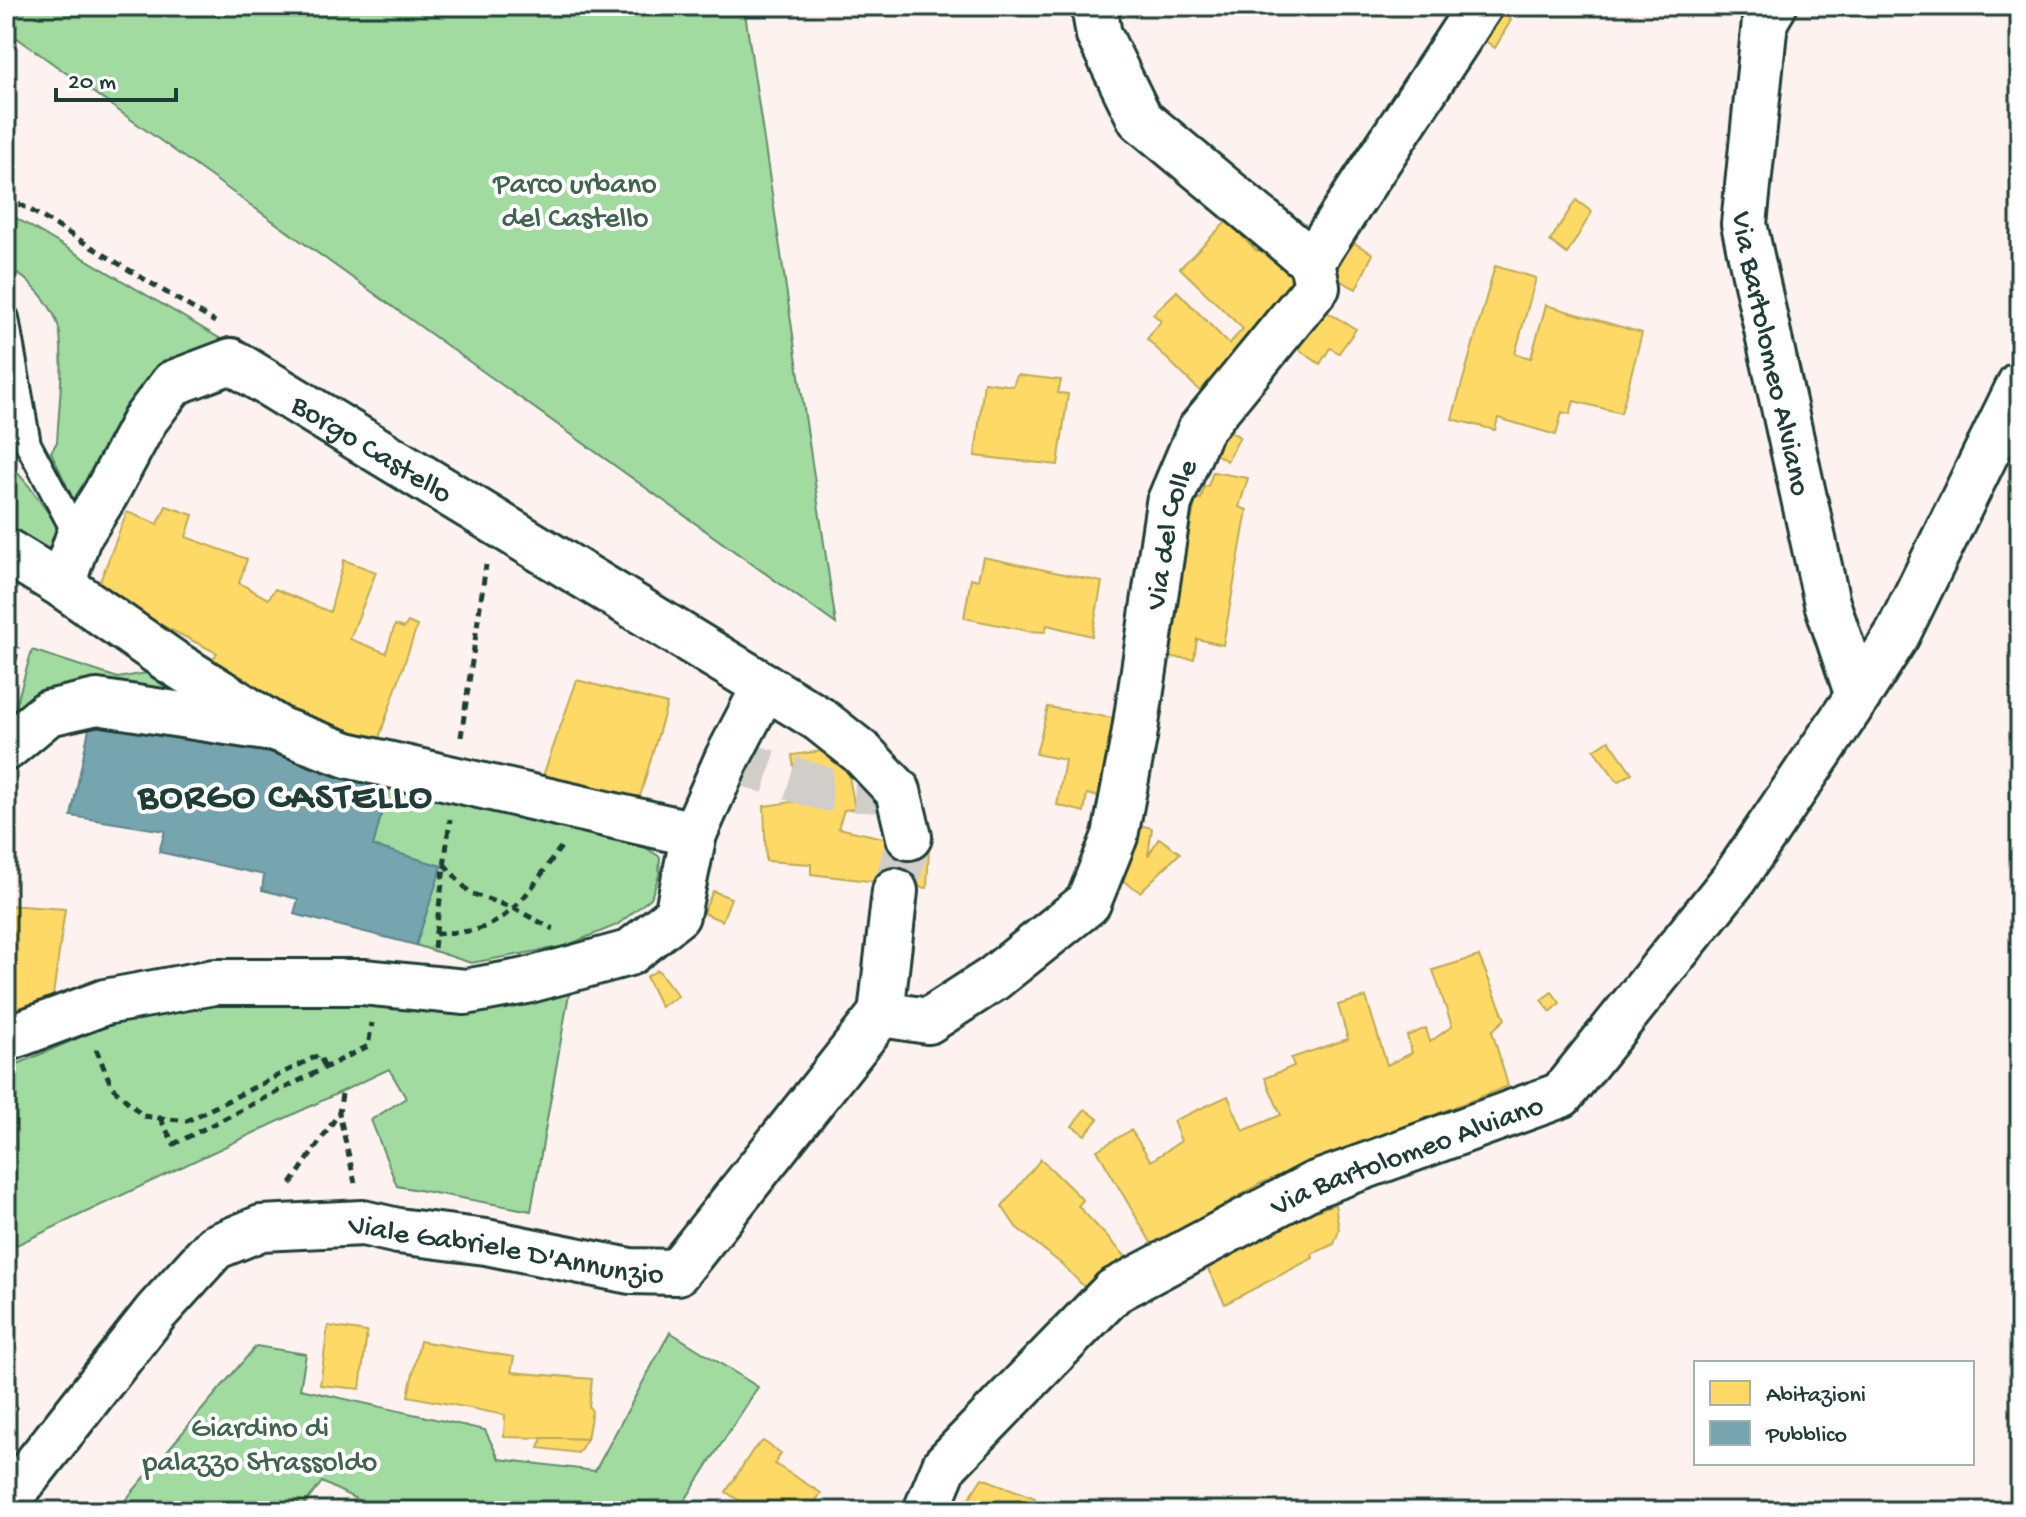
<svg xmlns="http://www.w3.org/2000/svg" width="2026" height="1517" font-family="'Gochi Hand',sans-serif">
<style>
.green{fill:#a2dba0;stroke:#608c6a;stroke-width:2}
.homes{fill:#ffd966;stroke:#bcaa57;stroke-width:2}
.public{fill:#76a5af;stroke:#5c868a;stroke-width:2}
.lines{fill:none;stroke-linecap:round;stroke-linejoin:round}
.street-tunnel{stroke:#d1ceca;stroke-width:44;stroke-dasharray:44 22;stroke-linecap:butt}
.lane-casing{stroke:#1f3d34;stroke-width:30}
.street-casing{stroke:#1f3d34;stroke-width:50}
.secondary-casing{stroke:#1f3d34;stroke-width:50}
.path{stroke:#1f3d34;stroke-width:5;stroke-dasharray:8 6;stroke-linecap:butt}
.lane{stroke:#fff;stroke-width:24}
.street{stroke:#fff;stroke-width:44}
.secondary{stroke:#fff;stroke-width:44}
.labels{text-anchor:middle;stroke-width:8;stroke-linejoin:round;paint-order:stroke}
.park-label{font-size:30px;fill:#40644f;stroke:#fff}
.street-label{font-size:30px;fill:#1f3d34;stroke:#fff}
.district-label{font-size:38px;font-weight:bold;letter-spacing:2px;fill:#1f3d34;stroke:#fff}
</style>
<rect width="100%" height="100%" fill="#fdf2ef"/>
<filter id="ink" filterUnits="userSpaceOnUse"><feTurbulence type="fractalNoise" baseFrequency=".0125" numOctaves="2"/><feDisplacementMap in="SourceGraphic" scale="16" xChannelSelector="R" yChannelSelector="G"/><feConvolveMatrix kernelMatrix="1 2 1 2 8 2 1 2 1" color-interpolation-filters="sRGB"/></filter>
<g filter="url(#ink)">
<g class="green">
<polygon points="6,6 744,6 836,624 6,30"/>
<path d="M6,212L236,348L76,506L51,452L57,442C59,406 64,369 60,334C57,309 29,276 6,268Z"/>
<polygon points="6,459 29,486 64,535 51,557 6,533"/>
<polygon points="32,650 118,678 157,671 219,705 13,716"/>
<polygon points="390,781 637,842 660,857 659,875 651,898 617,925 565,946 471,963 416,945 441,866 373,846"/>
<polygon points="570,988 531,1211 397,1186 371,1120 406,1098 389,1069 6,1250 6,1069 111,1024 216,1002"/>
<polygon points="670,1332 758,1387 678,1511 380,1511 322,1482 299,1511 116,1511 256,1346 306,1354 300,1389 485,1430 499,1459 595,1471"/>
</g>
<g class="homes">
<polygon points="1493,9 1511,20 1495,48 1479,36"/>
<polygon points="1576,200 1592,212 1567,254 1550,241"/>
<polygon points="1227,221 1257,251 1260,248 1272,261 1279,254 1310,286 1206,397 1147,339 1161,321 1153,314 1177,291 1229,344 1243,329 1180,268"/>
<polygon points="1349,240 1373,254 1356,289 1329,275"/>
<polygon points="1495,266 1536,278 1515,354 1531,358 1546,305 1642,333 1621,413 1574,401 1570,414 1562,412 1556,435 1498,418 1495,430 1452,419"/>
<polygon points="1310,302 1356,329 1339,353 1330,348 1320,364 1298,349 1309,332 1297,323"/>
<polygon points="1017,375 1061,380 1058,393 1068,394 1058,465 975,456 984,382 1013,386"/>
<polygon points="1227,430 1240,437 1227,461 1214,453"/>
<polygon points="1213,472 1248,478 1239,507 1247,510 1223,645 1197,639 1194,659 1170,657 1174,635 1169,633 1196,498 1201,499 1204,487 1208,486"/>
<polygon points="166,506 193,515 186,537 247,559 239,583 268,599 275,589 330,612 344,560 376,572 350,639 386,653 395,625 404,628 408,622 417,626 377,744 316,725 207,669 217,653 96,592 127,512 158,524"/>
<polygon points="983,557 1102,582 1092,636 1047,625 1045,632 1028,631 964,618 971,578 978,580"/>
<polygon points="577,680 667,704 639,800 539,787"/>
<polygon points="1048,707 1119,719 1103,798 1087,794 1084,812 1057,805 1065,760 1036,754"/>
<polygon points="1609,740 1632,773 1618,782 1594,750"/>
<polygon points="844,748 855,809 844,810 838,828 929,848 927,888 811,874 811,864 766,861 764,806 799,801 792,755"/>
<polygon points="1134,824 1152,828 1148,856 1159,838 1180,853 1140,892 1122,880"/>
<polygon points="713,891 731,898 722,921 703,913"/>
<polygon points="6,905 65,909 50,1017 6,1011"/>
<polygon points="1479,956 1505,1019 1492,1031 1508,1086 1261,1183 1153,1246 1097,1150 1131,1130 1151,1161 1181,1141 1173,1121 1228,1096 1243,1131 1281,1115 1265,1078 1294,1066 1291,1058 1348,1039 1338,1005 1366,997 1387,1065 1412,1053 1407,1036 1426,1028 1430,1042 1452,1026 1433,970"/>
<polygon points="658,970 678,996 661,1007 646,977"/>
<polygon points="1552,992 1560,1003 1551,1012 1541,1000"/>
<polygon points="1085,1109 1098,1119 1085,1135 1072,1126"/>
<polygon points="1041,1159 1083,1200 1078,1206 1128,1259 1089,1292 1064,1266 1016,1227 1002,1206"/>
<polygon points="1335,1204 1339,1230 1334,1244 1312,1254 1313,1258 1225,1304 1207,1267 1294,1219"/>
<polygon points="328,1326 367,1332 360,1389 320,1385"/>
<polygon points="420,1341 514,1357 511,1372 592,1379 589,1407 592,1411 587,1439 504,1437 505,1415 408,1396"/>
<polygon points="542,1438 560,1438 587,1439 578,1453 539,1448"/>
<polygon points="763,1441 781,1453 775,1464 821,1493 809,1511 742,1511 746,1505 726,1492 753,1450"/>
<polygon points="982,1478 1035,1498 1029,1511 961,1511"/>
</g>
<polygon class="public" points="92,714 237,737 295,758 294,761 390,781 373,846 442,866 416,945 294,914 298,899 262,890 264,875 159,852 165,831 71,816"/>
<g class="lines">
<g class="street-tunnel">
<polyline points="727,759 826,789 898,791"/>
<polyline points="895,891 909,837"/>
</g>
<defs>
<polyline id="lane" points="6,318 28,444 78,538"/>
<g id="street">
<polyline points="1094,6 1099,35 1140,119 1312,262"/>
<path id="s1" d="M1774,6L1765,21L1744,224L1827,603L1858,696"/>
<polyline points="6,551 62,585 172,662 280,730 347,755 694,834"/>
<path id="s2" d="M62,585L78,538L105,495L145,420L173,383L231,361L819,719L862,753L898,791L909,837"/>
<polyline points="6,748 48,713 97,702 266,728"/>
<path id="s3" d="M881,1014L928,1021L993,979L1088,903L1115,836L1134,737L1169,503L1200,430L1317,287L1312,262L1480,6"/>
<polyline points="6,1039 105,1002 214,982 363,982 465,992 526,981 629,953 677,915 694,834 727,759 765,686"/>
<path id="s4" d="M6,1503L156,1312L215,1247L261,1228L363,1223L398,1231L486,1242L630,1271L677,1272L881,1014L895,891"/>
</g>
<g id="secondary">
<path id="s5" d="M926,1511L945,1465L1114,1291L1313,1185L1561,1095L1734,879L1858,696L1897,635L2020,384"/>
</g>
</defs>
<use href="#lane" class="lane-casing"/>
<use href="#street" class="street-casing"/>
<use href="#secondary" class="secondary-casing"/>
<g class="path">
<polyline points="6,198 27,208 215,322"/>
<polyline points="8,689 18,647"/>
<polyline points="461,737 486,565"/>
<polyline points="444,864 470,893 513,908 553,929"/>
<path d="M435,934C449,932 465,933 478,929C516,919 539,876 561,847"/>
<polyline points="434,948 450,819"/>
<polyline points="96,1049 112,1087 143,1116 187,1121 319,1055 325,1067"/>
<polyline points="342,1094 339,1113 355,1183"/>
<polyline points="160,1118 174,1144 368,1046 372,1023"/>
<polyline points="291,1184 339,1113"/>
</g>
<use href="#lane" class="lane"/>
<use href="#street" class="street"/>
<use href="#secondary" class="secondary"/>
</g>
</g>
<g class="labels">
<g class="park-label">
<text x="575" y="192">Parco urbano<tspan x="575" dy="34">del Castello</tspan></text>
<text x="260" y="1436">Giardino di<tspan x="260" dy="34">palazzo Strassoldo</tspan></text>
</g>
<g class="street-label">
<text dy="10" stroke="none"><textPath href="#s1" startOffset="354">Via Bartolomeo Alviano</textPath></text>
<text dy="10" stroke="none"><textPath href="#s2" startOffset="460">Borgo Castello</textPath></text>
<text dy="10" stroke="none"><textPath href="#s3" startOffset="626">Via del Colle</textPath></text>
<text dy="10" stroke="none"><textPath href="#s5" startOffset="616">Via Bartolomeo Alviano</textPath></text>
<text dy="10" stroke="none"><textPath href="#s4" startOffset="628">Viale Gabriele D'Annunzio</textPath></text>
</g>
<g class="district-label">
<text x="286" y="806">BORGO CASTELLO</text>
</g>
</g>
<rect width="2026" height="1517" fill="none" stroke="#fff" stroke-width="32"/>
<rect x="16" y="16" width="1994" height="1485" fill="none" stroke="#1f3d34" stroke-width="3" filter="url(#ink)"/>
<rect x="1694" y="1361" width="280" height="104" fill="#ffffff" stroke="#a5b1ae" stroke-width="2"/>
<rect x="1710" y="1381" width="40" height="24" fill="#ffd966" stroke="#a5b1ae" stroke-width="2"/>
<text x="1766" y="1401" font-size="24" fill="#1f3d34">Abitazioni</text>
<rect x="1710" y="1421" width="40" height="24" fill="#76a5af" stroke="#a5b1ae" stroke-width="2"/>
<text x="1766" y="1441" font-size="24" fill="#1f3d34">Pubblico</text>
<path d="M56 88v12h120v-12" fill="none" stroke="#1f3d34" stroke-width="4"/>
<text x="68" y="88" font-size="24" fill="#1f3d34" stroke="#ffffff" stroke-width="6" paint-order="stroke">20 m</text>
</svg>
